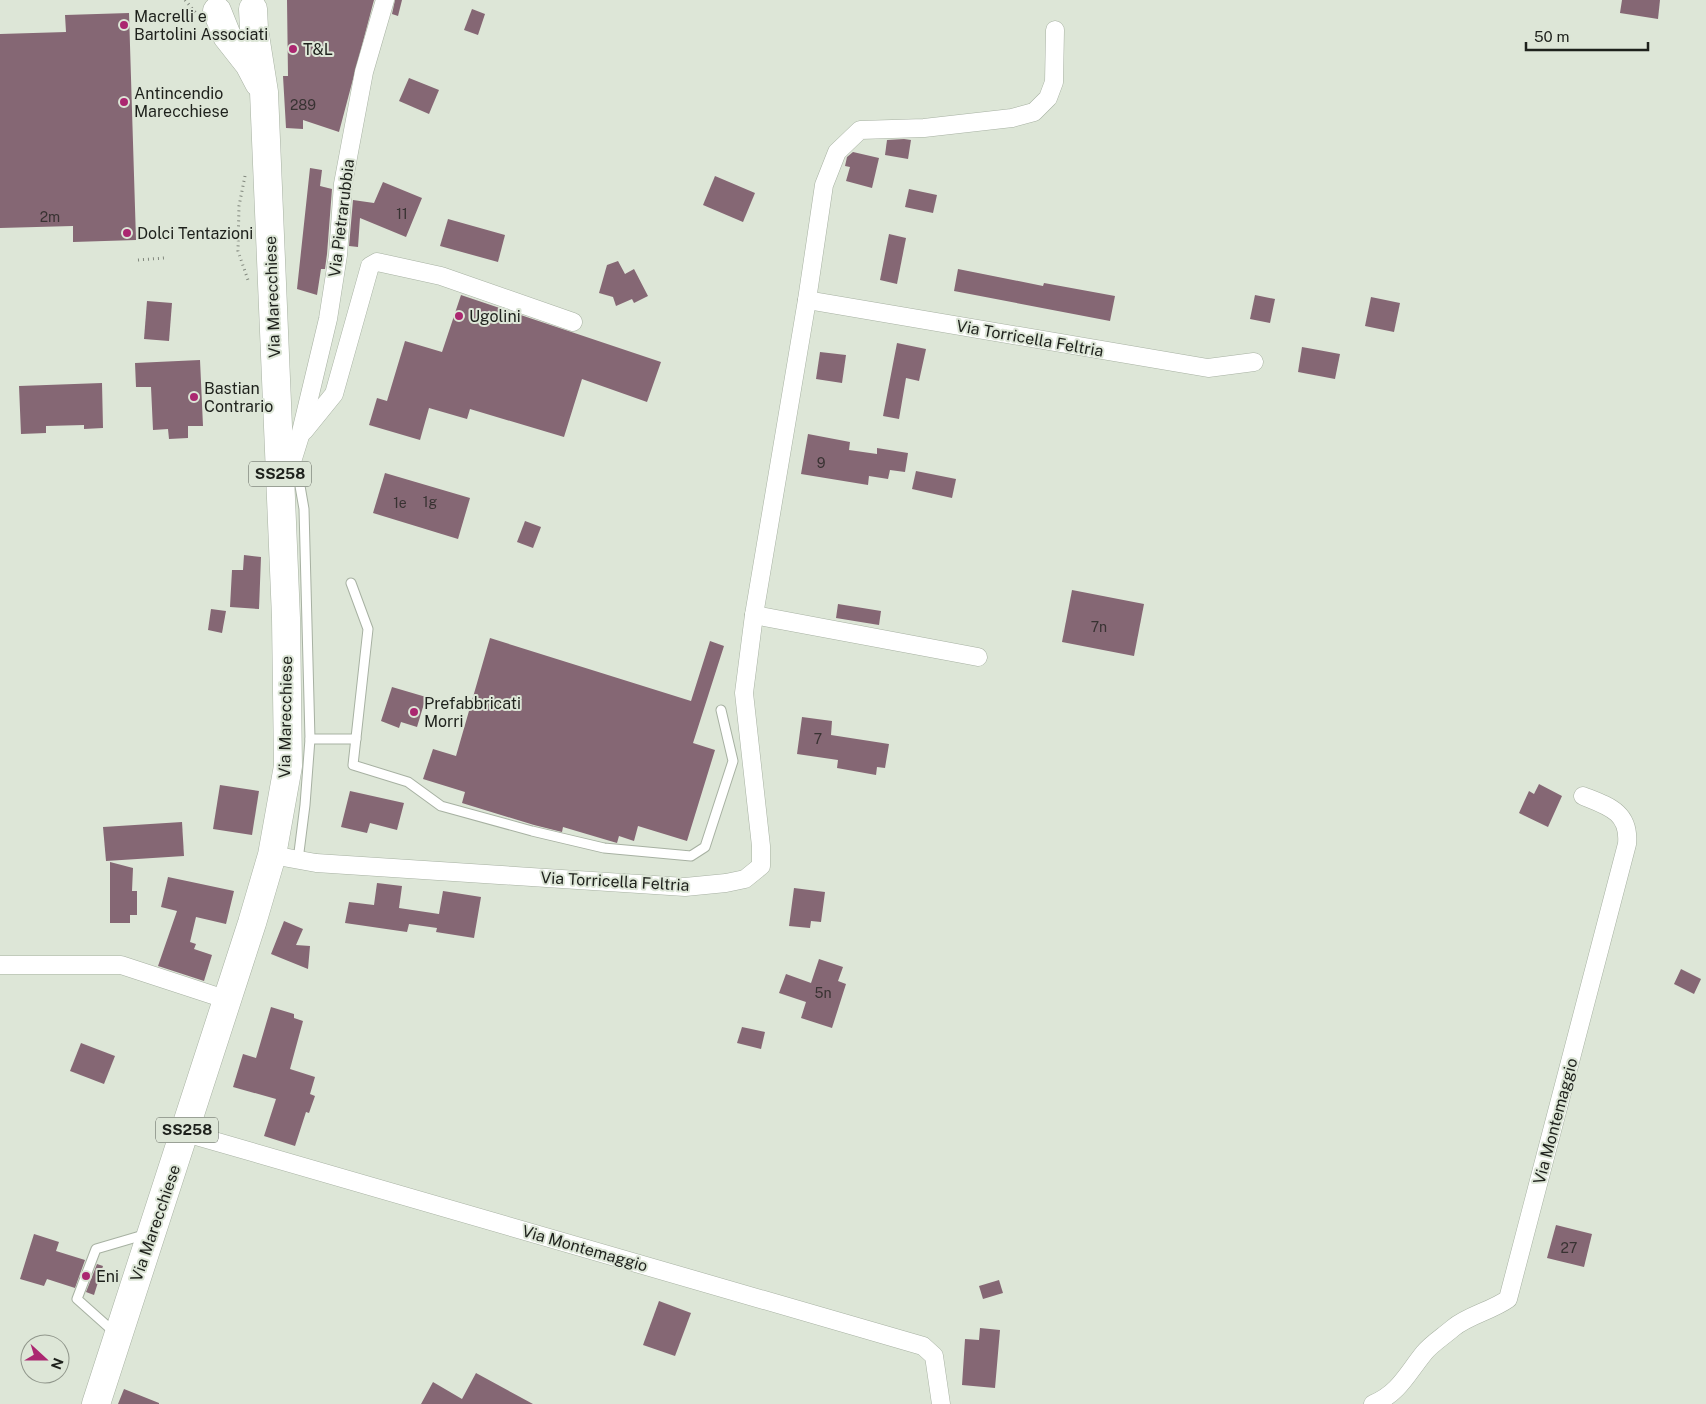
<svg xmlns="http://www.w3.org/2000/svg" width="1706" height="1404" font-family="'Public Sans',sans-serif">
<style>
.building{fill:#856774}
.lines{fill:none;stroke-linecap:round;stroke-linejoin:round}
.service-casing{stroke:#a7b1a2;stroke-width:11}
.minor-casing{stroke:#a7b1a2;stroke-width:19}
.primary-casing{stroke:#a7b1a2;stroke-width:29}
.path{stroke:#81877d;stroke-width:3;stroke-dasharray:1 4;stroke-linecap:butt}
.service{stroke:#fff;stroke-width:9}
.minor{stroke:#fff;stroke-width:18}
.primary{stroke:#fff;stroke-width:28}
.poi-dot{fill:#ab2770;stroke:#dde6d7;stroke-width:2}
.labels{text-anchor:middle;stroke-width:4;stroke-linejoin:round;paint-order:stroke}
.number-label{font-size:14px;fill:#383232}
.shield{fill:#dde6d7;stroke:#575c54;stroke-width:1}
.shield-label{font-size:15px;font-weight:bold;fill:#1e211c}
.poi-label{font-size:16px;fill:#1e211c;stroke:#dde6d7;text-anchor:start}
.street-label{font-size:16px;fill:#1e211c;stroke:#dde6d7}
</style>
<rect width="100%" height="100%" fill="#dde6d7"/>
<g class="building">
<polygon points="287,0 374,0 339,132 303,120 303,129 286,128 283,76 288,76"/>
<polygon points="395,0 402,0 398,16 392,14"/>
<polygon points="1622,0 1660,0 1658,19 1620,13"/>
<polygon points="472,9 485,14 478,35 464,30"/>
<polygon points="129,13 136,240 73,242 73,226 0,228 0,34 66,32 65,15"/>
<polygon points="409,78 439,90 429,114 399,101"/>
<polygon points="904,139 911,140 908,159 885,155 887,140"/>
<polygon points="853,152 879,158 872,188 846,181 850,167 845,166 847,157"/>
<polygon points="310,168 322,170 320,186 332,189 327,254 325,269 321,269 317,295 297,289"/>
<polygon points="715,176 755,193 743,222 703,205"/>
<polygon points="383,182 422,198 406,237 360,218 358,247 349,246 353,200 374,203"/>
<polygon points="909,189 937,195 933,213 905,207"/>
<polygon points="448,219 505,235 498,262 440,246"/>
<polygon points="889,234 906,238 897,284 880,280"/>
<polygon points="618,261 625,274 634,269 648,296 634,303 632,299 616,306 613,297 599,293 607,265"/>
<polygon points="958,269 1043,286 1044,283 1115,296 1110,321 954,291"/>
<polygon points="461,295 661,362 647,402 582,379 564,437 470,409 467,419 429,408 420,440 369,425 377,398 387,401 405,341 442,352"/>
<polygon points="1255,295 1275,299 1270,323 1250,319"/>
<polygon points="1371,297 1400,303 1394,332 1365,326"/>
<polygon points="147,301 172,303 169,341 144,339"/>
<polygon points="897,343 926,349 919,381 906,378 899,419 883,416"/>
<polygon points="1302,347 1340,354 1335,379 1298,372"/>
<polygon points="820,352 846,355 842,383 816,379"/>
<polygon points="200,360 203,426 188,426 188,438 169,439 168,429 153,430 151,387 136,387 135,363"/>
<polygon points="102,383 103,428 84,429 84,425 46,426 46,433 21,434 19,386"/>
<polygon points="808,434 850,442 849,450 877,454 877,448 908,453 905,472 890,470 888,479 869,476 868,485 801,474"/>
<polygon points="916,471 956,479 952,498 912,489"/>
<polygon points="385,473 470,498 458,539 373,513"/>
<polygon points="525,521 541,527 533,548 517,542"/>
<polygon points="244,555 261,557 259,609 230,607 232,570 243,570"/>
<polygon points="1072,590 1144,604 1134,656 1062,642"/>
<polygon points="838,604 881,611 879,625 836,618"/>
<polygon points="211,609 226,611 222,633 208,630"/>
<polygon points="490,638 691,701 710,641 724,646 693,743 715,750 687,841 638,826 634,841 619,836 617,843 563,827 562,832 534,825 462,803 465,792 423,779 433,749 456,756"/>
<polygon points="392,687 426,697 417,727 401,722 399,728 381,721"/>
<polygon points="802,717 832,721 831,735 889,744 885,768 877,767 876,775 837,768 838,760 797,754"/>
<polygon points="1539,784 1562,796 1548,827 1519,813 1529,791 1534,794"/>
<polygon points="220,785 259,791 252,835 213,829"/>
<polygon points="350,791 404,803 397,830 370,823 367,833 341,827"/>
<polygon points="182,822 184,856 106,861 103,827"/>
<polygon points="110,862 133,868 132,891 137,891 137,915 130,915 130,923 110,923"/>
<polygon points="168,877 234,891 226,924 196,917 190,942 196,944 194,949 212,955 204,981 158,966 177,911 161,907"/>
<polygon points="377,883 402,886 399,908 439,914 443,891 481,897 474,938 436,932 437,928 409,924 407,932 345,923 349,902 374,905"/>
<polygon points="794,888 825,892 821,922 811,921 810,928 789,926"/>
<polygon points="284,921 303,929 296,945 310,946 308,969 271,954"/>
<polygon points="819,959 843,967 838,981 846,984 832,1028 801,1018 806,1002 779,993 786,974 811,983"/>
<polygon points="1681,969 1701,979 1694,994 1674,984"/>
<polygon points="271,1007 294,1014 294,1018 303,1021 290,1069 315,1077 310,1094 315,1096 309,1113 306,1112 295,1146 264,1136 276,1099 233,1087 243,1054 256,1058"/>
<polygon points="742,1027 765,1032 761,1049 737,1043"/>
<polygon points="81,1043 115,1056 104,1084 70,1071"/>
<polygon points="1556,1225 1592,1234 1584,1267 1547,1258"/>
<polygon points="34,1234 59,1242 56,1251 85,1260 75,1288 47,1279 44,1286 20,1279"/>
<polygon points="97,1264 103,1266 94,1295 86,1292"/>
<polygon points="999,1280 1003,1293 983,1299 979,1286"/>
<polygon points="659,1301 691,1313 675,1356 643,1345"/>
<polygon points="980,1328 1000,1330 995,1388 962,1385 965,1339 979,1340"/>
<polygon points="476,1373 533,1404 421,1404 433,1382 462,1399"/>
<polygon points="124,1389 159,1403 159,1404 118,1404"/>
</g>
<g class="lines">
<defs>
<g id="service">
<polyline points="296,463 304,509 310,739 356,739"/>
<polyline points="351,583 368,629 353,765 408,782 441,806 532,831 604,848 691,856 705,847 733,761 721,710"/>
<polyline points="298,860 305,805 310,739"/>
<polyline points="114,1332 77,1299 96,1249 147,1234"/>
</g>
<g id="minor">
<polyline points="807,300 1208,368 1254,362"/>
<polyline points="304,431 334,394 370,266 377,262 441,276 573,322"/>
<polyline points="286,481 300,436 328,319 338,255 343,184 364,72 385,0"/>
<polyline points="754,615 978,657"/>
<polyline points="272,855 316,863 685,887 726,883 745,879 761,866 761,846 744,693 754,615 807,300 824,185 837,152 860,130 924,128 1012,118 1034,112 1048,98 1054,82 1055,30"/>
<polyline points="0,965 121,965 228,1000"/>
<polyline points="186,1133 923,1346 934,1356 941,1404"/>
<path d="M1373,1404C1399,1393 1407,1374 1424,1353C1431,1344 1444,1336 1453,1328C1469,1315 1491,1311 1508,1299L1627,844C1630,812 1608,806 1583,796"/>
</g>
<g id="primary">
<polyline points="217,11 227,36 249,64 259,83"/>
<polyline points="96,1404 252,923 272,855 288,766 286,618 264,92 254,29 253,9"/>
</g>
</defs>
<use href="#service" class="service-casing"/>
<use href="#minor" class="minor-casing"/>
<use href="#primary" class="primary-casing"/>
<g class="path">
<polyline points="185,0 196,13"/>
<polyline points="245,176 239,206 238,251 249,283"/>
<polyline points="138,260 164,258"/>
</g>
<use href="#service" class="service"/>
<use href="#minor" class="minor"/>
<use href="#primary" class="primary"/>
</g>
<g class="poi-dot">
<circle cx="124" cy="25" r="5"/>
<circle cx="293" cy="49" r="5"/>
<circle cx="124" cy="102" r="5"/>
<circle cx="127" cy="233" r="5"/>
<circle cx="459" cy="316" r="5"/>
<circle cx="194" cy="397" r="5"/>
<circle cx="414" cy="712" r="5"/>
<circle cx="86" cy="1276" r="5"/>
</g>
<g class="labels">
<g class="number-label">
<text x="303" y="110">289</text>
<text x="402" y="219">11</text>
<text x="50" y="222">2m</text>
<text x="821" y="468">9</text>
<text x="430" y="507">1g</text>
<text x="400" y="508">1e</text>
<text x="1099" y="632">7n</text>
<text x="818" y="744">7</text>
<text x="823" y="998">5n</text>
<text x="1569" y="1253">27</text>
</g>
<g class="shield">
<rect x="249" y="461.5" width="62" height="25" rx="4"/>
<rect x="156" y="1117.5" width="62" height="25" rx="4"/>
</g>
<g class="shield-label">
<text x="280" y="479">SS258</text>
<text x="187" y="1135">SS258</text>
</g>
<g class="poi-label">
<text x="134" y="22">Macrelli e<tspan x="134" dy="18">Bartolini Associati</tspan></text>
<text x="303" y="55">T&amp;L</text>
<text x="134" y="99">Antincendio<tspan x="134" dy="18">Marecchiese</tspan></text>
<text x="137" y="239">Dolci Tentazioni</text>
<text x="469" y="322">Ugolini</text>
<text x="204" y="394">Bastian<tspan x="204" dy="18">Contrario</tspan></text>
<text x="424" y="709">Prefabbricati<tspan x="424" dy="18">Morri</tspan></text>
<text x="96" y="1282">Eni</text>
</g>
<g class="street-label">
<text transform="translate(341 218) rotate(-83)" y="6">Via Pietrarubbia</text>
<text transform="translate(272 297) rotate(-92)" y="6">Via Marecchiese</text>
<text transform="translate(1030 338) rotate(10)" y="6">Via Torricella Feltria</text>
<text transform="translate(285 717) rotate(-89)" y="6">Via Marecchiese</text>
<text transform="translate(615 881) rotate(3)" y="6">Via Torricella Feltria</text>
<text transform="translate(1555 1121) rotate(-75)" y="6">Via Montemaggio</text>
<text transform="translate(155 1223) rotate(-71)" y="6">Via Marecchiese</text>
<text transform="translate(585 1248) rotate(16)" y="6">Via Montemaggio</text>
</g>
</g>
<g transform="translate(45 1359) rotate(111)"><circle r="24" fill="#dde6d7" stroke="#91978c"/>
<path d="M0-4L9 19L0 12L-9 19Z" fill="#ab2770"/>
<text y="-8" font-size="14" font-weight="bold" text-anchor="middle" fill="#1e211c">N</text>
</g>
<path d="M1526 42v8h122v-8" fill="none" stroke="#1e211c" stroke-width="2.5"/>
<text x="1534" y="42" font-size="15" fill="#1e211c" stroke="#dde6d7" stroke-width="4" paint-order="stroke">50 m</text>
</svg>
